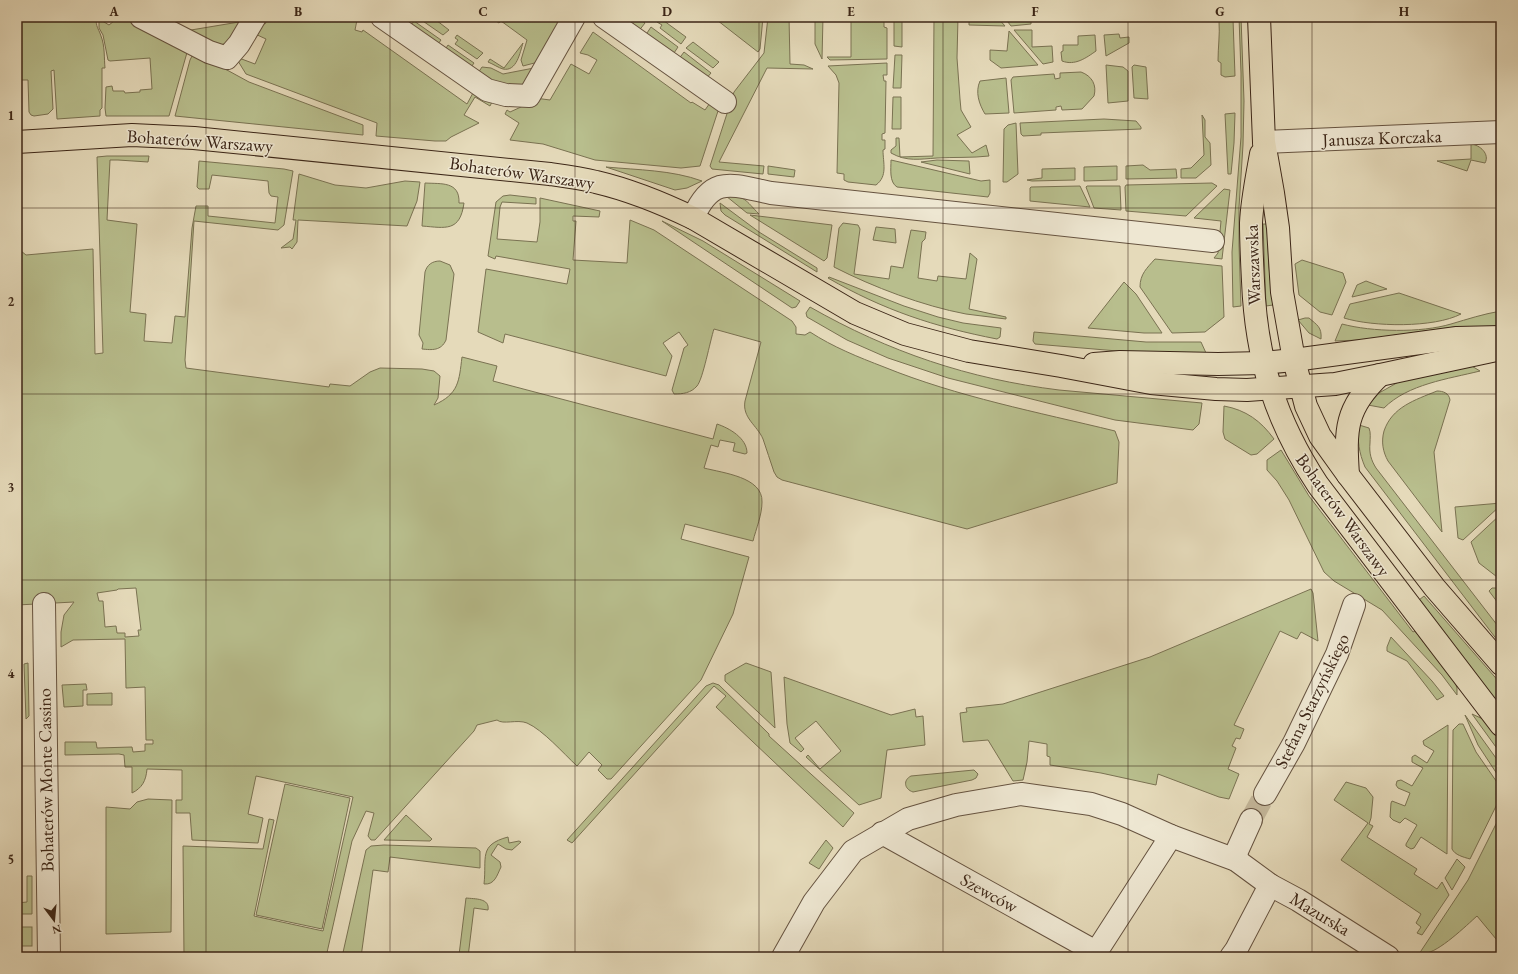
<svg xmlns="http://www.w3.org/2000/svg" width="1518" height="974" font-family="'EB Garamond',serif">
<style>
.green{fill:#b8be8d;stroke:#7a7252;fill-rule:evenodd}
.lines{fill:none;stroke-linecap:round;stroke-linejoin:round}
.minor-tunnel{stroke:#c3b699;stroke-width:22;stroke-dasharray:22 11;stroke-linecap:butt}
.minor-casing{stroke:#665340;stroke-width:24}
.major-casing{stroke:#3c2617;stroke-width:24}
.minor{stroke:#eee7d2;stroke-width:22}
.major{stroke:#e5daba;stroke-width:22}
.grid{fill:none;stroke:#3c2617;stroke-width:1;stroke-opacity:0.55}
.labels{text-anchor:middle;stroke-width:3;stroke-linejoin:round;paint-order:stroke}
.street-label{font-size:18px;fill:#3c2617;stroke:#eee7d2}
.neatline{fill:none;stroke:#3c2617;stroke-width:1.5}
.grid-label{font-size:13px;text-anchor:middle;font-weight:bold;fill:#3c2617}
</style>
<rect width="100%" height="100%" fill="#e5daba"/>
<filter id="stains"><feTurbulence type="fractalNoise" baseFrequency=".005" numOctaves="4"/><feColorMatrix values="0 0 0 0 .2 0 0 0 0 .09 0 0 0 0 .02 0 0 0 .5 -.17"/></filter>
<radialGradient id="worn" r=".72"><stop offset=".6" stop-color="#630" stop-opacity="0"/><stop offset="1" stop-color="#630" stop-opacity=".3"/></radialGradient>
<g class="green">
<path d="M17,17H96C96,28 98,27 101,36C105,46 104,58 105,68H102V108L100,110V116L57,119L54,70L51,71L53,109L48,114L34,116L31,115L29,112L28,80H19L21,113L20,116L17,117V78L18,79Z"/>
<polygon points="119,17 128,17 188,49 169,116 106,116 105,108 106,87 112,86 113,91 124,91 125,93 140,92 140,90 152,89 150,58 110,61 108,60 103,35 99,28 99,19 109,25"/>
<polygon points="269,17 353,17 357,20 355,30 362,32 363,30 467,104 474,91 492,102 490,106 475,97 464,115 479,123 451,137 446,141 435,141 376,136 377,123 246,74 238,61 239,58 255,64 266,39 253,33 259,22 265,24"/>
<polygon points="417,17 432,17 449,30 443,35"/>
<polygon points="490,17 566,17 542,61 523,66 521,60 527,40 501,21 499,23"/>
<polygon points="619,17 637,17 645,23 638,32"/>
<polygon points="713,17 763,17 760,49 758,52"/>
<polygon points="768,17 789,17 790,64 804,65 813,69 767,68 719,162 764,166 763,174 712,169 710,166 734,92 764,53"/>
<polygon points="815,17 823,17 822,59 815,44"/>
<polygon points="851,17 887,17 887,21 884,21 884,27 887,28 887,59 830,60 827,57 851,57"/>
<polygon points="894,17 902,17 902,47 894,46"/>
<path d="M934,17H958L957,58L960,99L961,110L971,127L957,135L972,153L986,145L989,156C972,158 954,157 937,158C920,159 907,162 891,153V150L896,146V138H899L900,157L933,156Z"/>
<polygon points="969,17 997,17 1005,26 969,25"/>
<polygon points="1004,17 1031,17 1031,24 1011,26"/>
<polygon points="1239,17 1241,17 1244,101 1243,145 1239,207 1239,245 1241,306 1233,307 1232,252 1241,137 1241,73"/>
<polygon points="660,18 686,37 681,44 660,28 662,25 657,22"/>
<path d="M1222,19H1233L1235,76L1225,77L1221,75V63L1218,61C1218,47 1220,35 1219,21Z"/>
<polygon points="245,21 226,43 221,45 189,35 191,30"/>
<polygon points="414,21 441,40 435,48 409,28"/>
<polygon points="651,27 678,47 672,56 645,36"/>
<polygon points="1014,30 1032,30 1032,47 1052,46 1053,62 1043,64"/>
<polygon points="1009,31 1038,65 1001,68 990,60 990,50 1007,51"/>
<polygon points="593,32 691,103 692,102 705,110 712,100 718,106 718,111 700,166 681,168 595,160 543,144 510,140 519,123 505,114 507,110 510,112 521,107 535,98 550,100 571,64 589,74 597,60 588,55 580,53"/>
<polygon points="1119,34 1120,38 1129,37 1129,43 1106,56 1104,35"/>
<polygon points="457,35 483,53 477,59 455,44 458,40 455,38"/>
<path d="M1095,35L1096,51C1086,58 1075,66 1062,61L1061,52L1063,51V45H1078V36Z"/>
<polygon points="693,42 719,62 713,68 686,48"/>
<path d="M523,43C520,52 517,72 503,69C499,68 493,64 488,62L490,59L504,68Z"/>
<polygon points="448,45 474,63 469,70 443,53"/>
<polygon points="194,52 249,82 363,125 363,135 175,116 190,60"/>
<polygon points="684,52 711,73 705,80 678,60"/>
<polygon points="895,55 902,55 901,88 893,88"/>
<path d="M887,63V75H883L884,81H886L885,133L882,134V140H885V149L883,150C883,163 888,176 876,185L848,182L844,180V174L837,173L839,83L836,75L828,66Z"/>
<polygon points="1106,65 1123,67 1128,71 1128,101 1108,103"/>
<polygon points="1134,65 1146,67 1148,99 1134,98 1132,67"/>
<polygon points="482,67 491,68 503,74 539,67 519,89 476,76"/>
<path d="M1081,72C1092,76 1097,85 1094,96L1082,109L1062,110L1061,106L1056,107V110L1014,113L1011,80L1013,77L1054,74L1055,79L1060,78V73Z"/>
<path d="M1006,78L1009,113L985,114C979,104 975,92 980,81Z"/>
<polygon points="893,97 901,97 901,129 892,129"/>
<polygon points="1235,113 1234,143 1231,174 1228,174 1225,114"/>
<polygon points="1202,115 1205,120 1205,137 1210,143 1211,165 1196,178 1181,178 1181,169 1191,168 1204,155"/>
<polygon points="1104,119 1136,121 1141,127 1141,129 1041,133 1041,135 1023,136 1021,134 1020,123"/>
<polygon points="1016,123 1018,174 1007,182 1003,182 1004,129 1008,125"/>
<path d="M1471,144C1480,145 1490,154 1485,163L1471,160L1467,171L1437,161L1471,159Z"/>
<path d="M107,156H149L148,162L118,160H110L107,220L137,224L130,312L146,314L144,341L172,343L175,316L185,317L192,228L196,206H208V216L275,223L278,197L271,196L269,193L268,181L212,175L209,189H199L197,187L199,161L284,169L293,171L284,225L278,230L194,221L185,360L186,368L329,387L330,384L350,386L370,372L380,368L422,369L434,371L440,376L438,398L434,405C459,394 459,381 462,357L497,366L493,381L713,439L717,424C729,428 747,438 747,453L745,454L733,451L735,443L720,440L718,447L711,445L704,468C723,473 763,477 762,502C762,515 756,529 753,541L685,524L681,539L749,557L733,614L701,680L611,779H607L598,770L602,765L589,752L577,766C563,753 543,730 527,723C517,719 503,725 497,720L477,725L474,731L375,840H371L368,836L374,813L366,811L352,841L326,957H184L183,846L263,849L269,819L274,820L254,916L323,931L353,797L256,776L248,814L263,818L258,843L192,840L190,813H176V800H182V770L147,769C146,781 142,788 132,793V767H125L124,755L119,754L65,755V742H96L97,748L132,747L133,752L145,751V744H153V740H146L145,687L126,688L125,639L73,640L61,647V632L64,615L74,602L17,605V251H21L26,255L93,249L95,354L103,353L97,157ZM136,588L141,630H138L139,636L125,637V633H117L116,626L105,627L103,601H99L97,593L117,590L118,589Z"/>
<path d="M891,160L981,181L990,180V193L988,197L897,187C889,182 891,169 891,160Z"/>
<polygon points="937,160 969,161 970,174 921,162"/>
<polygon points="1143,165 1150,170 1176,169 1177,178 1126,179 1126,166"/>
<polygon points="768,166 795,170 794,177 768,174"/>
<polygon points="1117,166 1117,180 1084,181 1084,167"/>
<path d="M606,167C638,170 672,170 702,181L687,188L675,190Z"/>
<polygon points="1075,168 1075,180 1032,181 1027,180 1042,178 1042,169"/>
<polygon points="299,174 335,185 366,188 405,181 420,182 417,201 407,226 298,220 297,242 292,249 290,247 281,248 293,239 296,220 293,220"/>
<path d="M425,183C441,184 460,181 459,203H464C460,232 446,228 422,226Z"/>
<polygon points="1212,183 1217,186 1186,216 1126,211 1125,187 1126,185"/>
<polygon points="1080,186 1090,207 1030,201 1030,188 1031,187"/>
<polygon points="1087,186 1120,186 1121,210 1094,208 1086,187"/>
<polygon points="1224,189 1230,190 1222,259 1214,258 1218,253 1221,221 1194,218"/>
<path d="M510,195L536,198V204L502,202L500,207L497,239L537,242L540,222V198L600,211L599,217L573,216V221H576L573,260L627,263L630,220L654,230L792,321L796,327V334L805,335L810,332C833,347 858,357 884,367C958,397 1037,412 1115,431L1119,442L1117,483L967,529L782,480L777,477L774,472C770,461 767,450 763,439C757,425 742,418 745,401L761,342L714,329C710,341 703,379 697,386C691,393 683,394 674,394L672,390L684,348L688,345L679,332L663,343L672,356L666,376L505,334L503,343L478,332L486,269L567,284L570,269L496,256L495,259L488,256L496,202L503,196Z"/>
<path d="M726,196C746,196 745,200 759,214L747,213Z"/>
<polygon points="720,203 759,232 817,268 817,272 725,215 721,211"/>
<polygon points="750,215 832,225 827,258 824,261"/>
<polygon points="662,221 703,241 800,301 796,307 792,308"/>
<path d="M843,223L858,225L860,229L854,274L889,279L891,266L903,268L911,230L926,232L925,239L922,242L918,278L937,281L938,276L966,279L970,253L977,259L969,309L1006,317V319C993,317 979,316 966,314C923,306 873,287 834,267L839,228Z"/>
<polygon points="1263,224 1267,224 1269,267 1273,305 1266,306"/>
<polygon points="876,227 895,229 896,243 873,240"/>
<path d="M1155,259L1222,266L1224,317L1205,332L1172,333L1140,287C1140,274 1147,268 1155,259Z"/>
<polygon points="1302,260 1343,273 1346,282 1332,315 1320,312 1299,295 1295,264"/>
<path d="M440,261L450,265L454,274L446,340C441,351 432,350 422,349L423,343L419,335L425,272C427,265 432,261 440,261Z"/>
<path d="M829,277L904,306L938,317L963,323L1001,328L1000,337L997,339C935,327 883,310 828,278Z"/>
<polygon points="1366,281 1387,289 1352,297 1357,285"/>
<polygon points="1124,282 1136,294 1162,333 1144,333 1088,328"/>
<path d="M1399,293L1461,314C1434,328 1373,327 1344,318L1350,304Z"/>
<path d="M810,307C889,352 969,379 1059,390L1202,403L1199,424L1193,430L1115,420L948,378L888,358L847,340L807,317L806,313Z"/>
<path d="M1501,311V327H1454L1360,340L1335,341L1342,324C1372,332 1421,333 1451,324C1468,319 1483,314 1501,311Z"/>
<path d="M1305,318H1309C1317,325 1322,327 1321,339L1309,333L1298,320Z"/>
<polygon points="1034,332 1146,342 1201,342 1206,353 1141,353 1035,344 1033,341"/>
<path d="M1470,365L1480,371C1448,379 1408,384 1384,408L1368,405L1379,393L1402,380Z"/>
<path d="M1437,391C1443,391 1449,393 1450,400L1434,452L1442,532L1388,461C1383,452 1381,442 1384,431C1392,407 1415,400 1437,391Z"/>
<path d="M1224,406C1246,410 1261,421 1274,439L1257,454L1251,455L1225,439L1223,432Z"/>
<path d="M1359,425L1369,428C1371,433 1370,438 1370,443C1369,453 1371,460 1376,468L1501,630V645L1365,467C1359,453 1357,440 1359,425Z"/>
<polygon points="1281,450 1309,496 1413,632 1415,631 1455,682 1457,688 1457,695 1442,675 1382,610 1334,581 1324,572 1289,500 1277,481 1267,470 1267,460"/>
<polygon points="1501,503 1501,505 1463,540 1458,538 1455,507"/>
<polygon points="1501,514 1501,580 1479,563 1471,542"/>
<polygon points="1492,588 1501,588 1501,607 1489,591"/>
<polygon points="1311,589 1313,593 1318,641 1301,632 1297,639 1280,631 1234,725 1244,729 1240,739 1236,738 1232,746 1236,748 1228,769 1239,774 1229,799 1219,797 1158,774 1156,785 1101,773 1050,765 1050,757 1047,756 1047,744 1029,741 1027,762 1023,780 1013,781 988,740 963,742 960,713 967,712 966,708 1003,704 1150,657"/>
<polygon points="1424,596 1501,684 1501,707 1419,600"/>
<polygon points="1391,637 1432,681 1444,696 1437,700 1407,661 1387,651 1387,647"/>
<polygon points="28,663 29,716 26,719 24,664"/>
<polygon points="746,663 771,672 775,728 725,681 725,675"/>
<polygon points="784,677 891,715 915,709 916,717 923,716 925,745 887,750 881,798 859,805 806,757 808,755 820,769 841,751 816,721 795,738 804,749 801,752 790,743 787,724"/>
<polygon points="713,683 719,685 769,734 769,736 854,813 843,827 716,707 726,696 714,686 572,843 567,840 706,686"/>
<polygon points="86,684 87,690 83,690 83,706 64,707 62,685"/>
<polygon points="112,693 112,705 87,705 87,694"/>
<polygon points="1472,714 1483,719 1501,742 1501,754"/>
<polygon points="1465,715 1501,765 1501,780 1478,745"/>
<path d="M1459,724H1463L1476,752L1501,788V796L1470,859C1463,857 1455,855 1452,849L1453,730Z"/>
<polygon points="1448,725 1447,854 1421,837 1414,848 1411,849 1406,846 1406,844 1417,825 1405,818 1400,823 1393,820 1390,817 1391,803 1392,801 1405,806 1410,793 1398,788 1396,785 1397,781 1401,780 1412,786 1423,768 1412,762 1412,757 1415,755 1427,763 1434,751 1424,745 1423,741"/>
<path d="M974,770L978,774L976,778L972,780L913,792C904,789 903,780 911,776Z"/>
<polygon points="1346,782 1366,788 1373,797 1371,818 1369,824 1373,826 1367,837 1417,869 1414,874 1437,889 1442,882 1449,895 1422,935 1417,933 1421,927 1416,923 1421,914 1341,860 1368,823 1334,800"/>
<polygon points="285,784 350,798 322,929 256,915"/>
<polygon points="148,799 172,800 171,932 106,934 106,807 130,809 137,802"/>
<path d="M1501,814V945L1477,916C1467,925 1438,953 1425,953L1422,957H1417L1468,880Z"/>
<polygon points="406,815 432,839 430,841 384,840"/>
<path d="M508,837L509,843L519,841L521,842L512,850L506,849L498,844L491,855L500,862L501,867C497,875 495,885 484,884C487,858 478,845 508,837Z"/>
<polygon points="826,840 833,848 819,869 809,863"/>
<polygon points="384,845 476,848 480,851 480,868 390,857 388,872 373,870 361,957 342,957 366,850 371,846"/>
<polygon points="1457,859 1465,867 1452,890 1445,878"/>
<polygon points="27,876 32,876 32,914 17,914 17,903 27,902"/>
<path d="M466,898C475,899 490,898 488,910L474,908L468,957H461V955H459Z"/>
<rect x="17" y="927" width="15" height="19"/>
</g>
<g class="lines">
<polyline class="minor-tunnel" points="1251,820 1265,794"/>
<defs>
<g id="minor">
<polyline points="141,17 209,52 227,58 239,44 255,17"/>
<polyline points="382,17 487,90 506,95 529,96 574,17"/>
<polyline points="604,17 725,102"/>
<polyline points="1264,142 1501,132"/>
<path d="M693,218C712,174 732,185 771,193L1213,241"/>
<polyline points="44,604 49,957"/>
<polyline points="1265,794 1294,743 1337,654 1354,605"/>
<polyline points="882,833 1096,952"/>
<polyline points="1236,860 1237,851 1251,820"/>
<polyline points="783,957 814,902 853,851 908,819 956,805 1021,794 1091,804 1122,814 1171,836 1236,860 1270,885 1298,900 1388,957"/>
<polyline points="1093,957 1171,836"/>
<polyline points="1231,957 1236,950 1270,885"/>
</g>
<g id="major">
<polyline points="1259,17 1264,142 1273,193 1278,228 1282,292 1294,360 1306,406 1320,436 1348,475 1435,588 1501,664"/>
<path d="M17,142L132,135L194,138L550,174C565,176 581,178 596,182C630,190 662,203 693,218L855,313L905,334L969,351L1061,366L1151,383L1216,389L1247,390L1335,384L1380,375L1501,349"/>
<path d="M1261,154C1257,177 1252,200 1251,223C1251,242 1252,261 1253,281C1256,358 1275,420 1318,485L1501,725"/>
<polyline points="1094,364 1120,362 1218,364 1263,363 1294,360 1457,338 1501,337"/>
<path d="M1348,475C1345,430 1345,408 1380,375"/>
</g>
</defs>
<use href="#minor" class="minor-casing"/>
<use href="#major" class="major-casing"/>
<use href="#minor" class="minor"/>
<use href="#major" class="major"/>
</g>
<path class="grid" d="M206,17V957M390,17V957M575,17V957M759,17V957M943,17V957M1128,17V957M1312,17V957M17,208H1501M17,394H1501M17,580H1501M17,766H1501"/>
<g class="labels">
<g class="street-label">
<text transform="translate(1382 138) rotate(-2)" y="6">Janusza Korczaka</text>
<text transform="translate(200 141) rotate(4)" y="6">Bohaterów Warszawy</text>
<text transform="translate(522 173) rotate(8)" y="6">Bohaterów Warszawy</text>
<text transform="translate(1253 265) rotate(-92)" y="6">Warszawska</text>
<text transform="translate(1343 515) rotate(54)" y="6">Bohaterów Warszawy</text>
<text transform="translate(1312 701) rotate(-64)" y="6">Stefana Starzyńskiego</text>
<text transform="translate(46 780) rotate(-91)" y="6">Bohaterów Monte Cassino</text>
<text transform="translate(989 893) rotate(29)" y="6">Szewców</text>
<text transform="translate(1320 914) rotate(31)" y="6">Mazurska</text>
</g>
</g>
<rect width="1518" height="974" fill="none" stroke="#e5daba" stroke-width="44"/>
<g transform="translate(54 920) rotate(164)" stroke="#eee7d2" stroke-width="3" paint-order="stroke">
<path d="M0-3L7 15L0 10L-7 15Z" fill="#3c2617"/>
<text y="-6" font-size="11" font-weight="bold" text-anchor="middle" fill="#3c2617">N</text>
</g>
<rect x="22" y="22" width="1474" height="930" class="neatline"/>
<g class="grid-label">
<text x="114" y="16">A</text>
<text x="298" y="16">B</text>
<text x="483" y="16">C</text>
<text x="667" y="16">D</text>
<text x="851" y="16">E</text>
<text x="1035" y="16">F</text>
<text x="1220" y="16">G</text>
<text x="1404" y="16">H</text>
<text x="11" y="120">1</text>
<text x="11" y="306">2</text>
<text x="11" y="492">3</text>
<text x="11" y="678">4</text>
<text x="11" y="864">5</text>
</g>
<rect width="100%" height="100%" filter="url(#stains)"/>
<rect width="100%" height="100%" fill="url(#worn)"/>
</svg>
